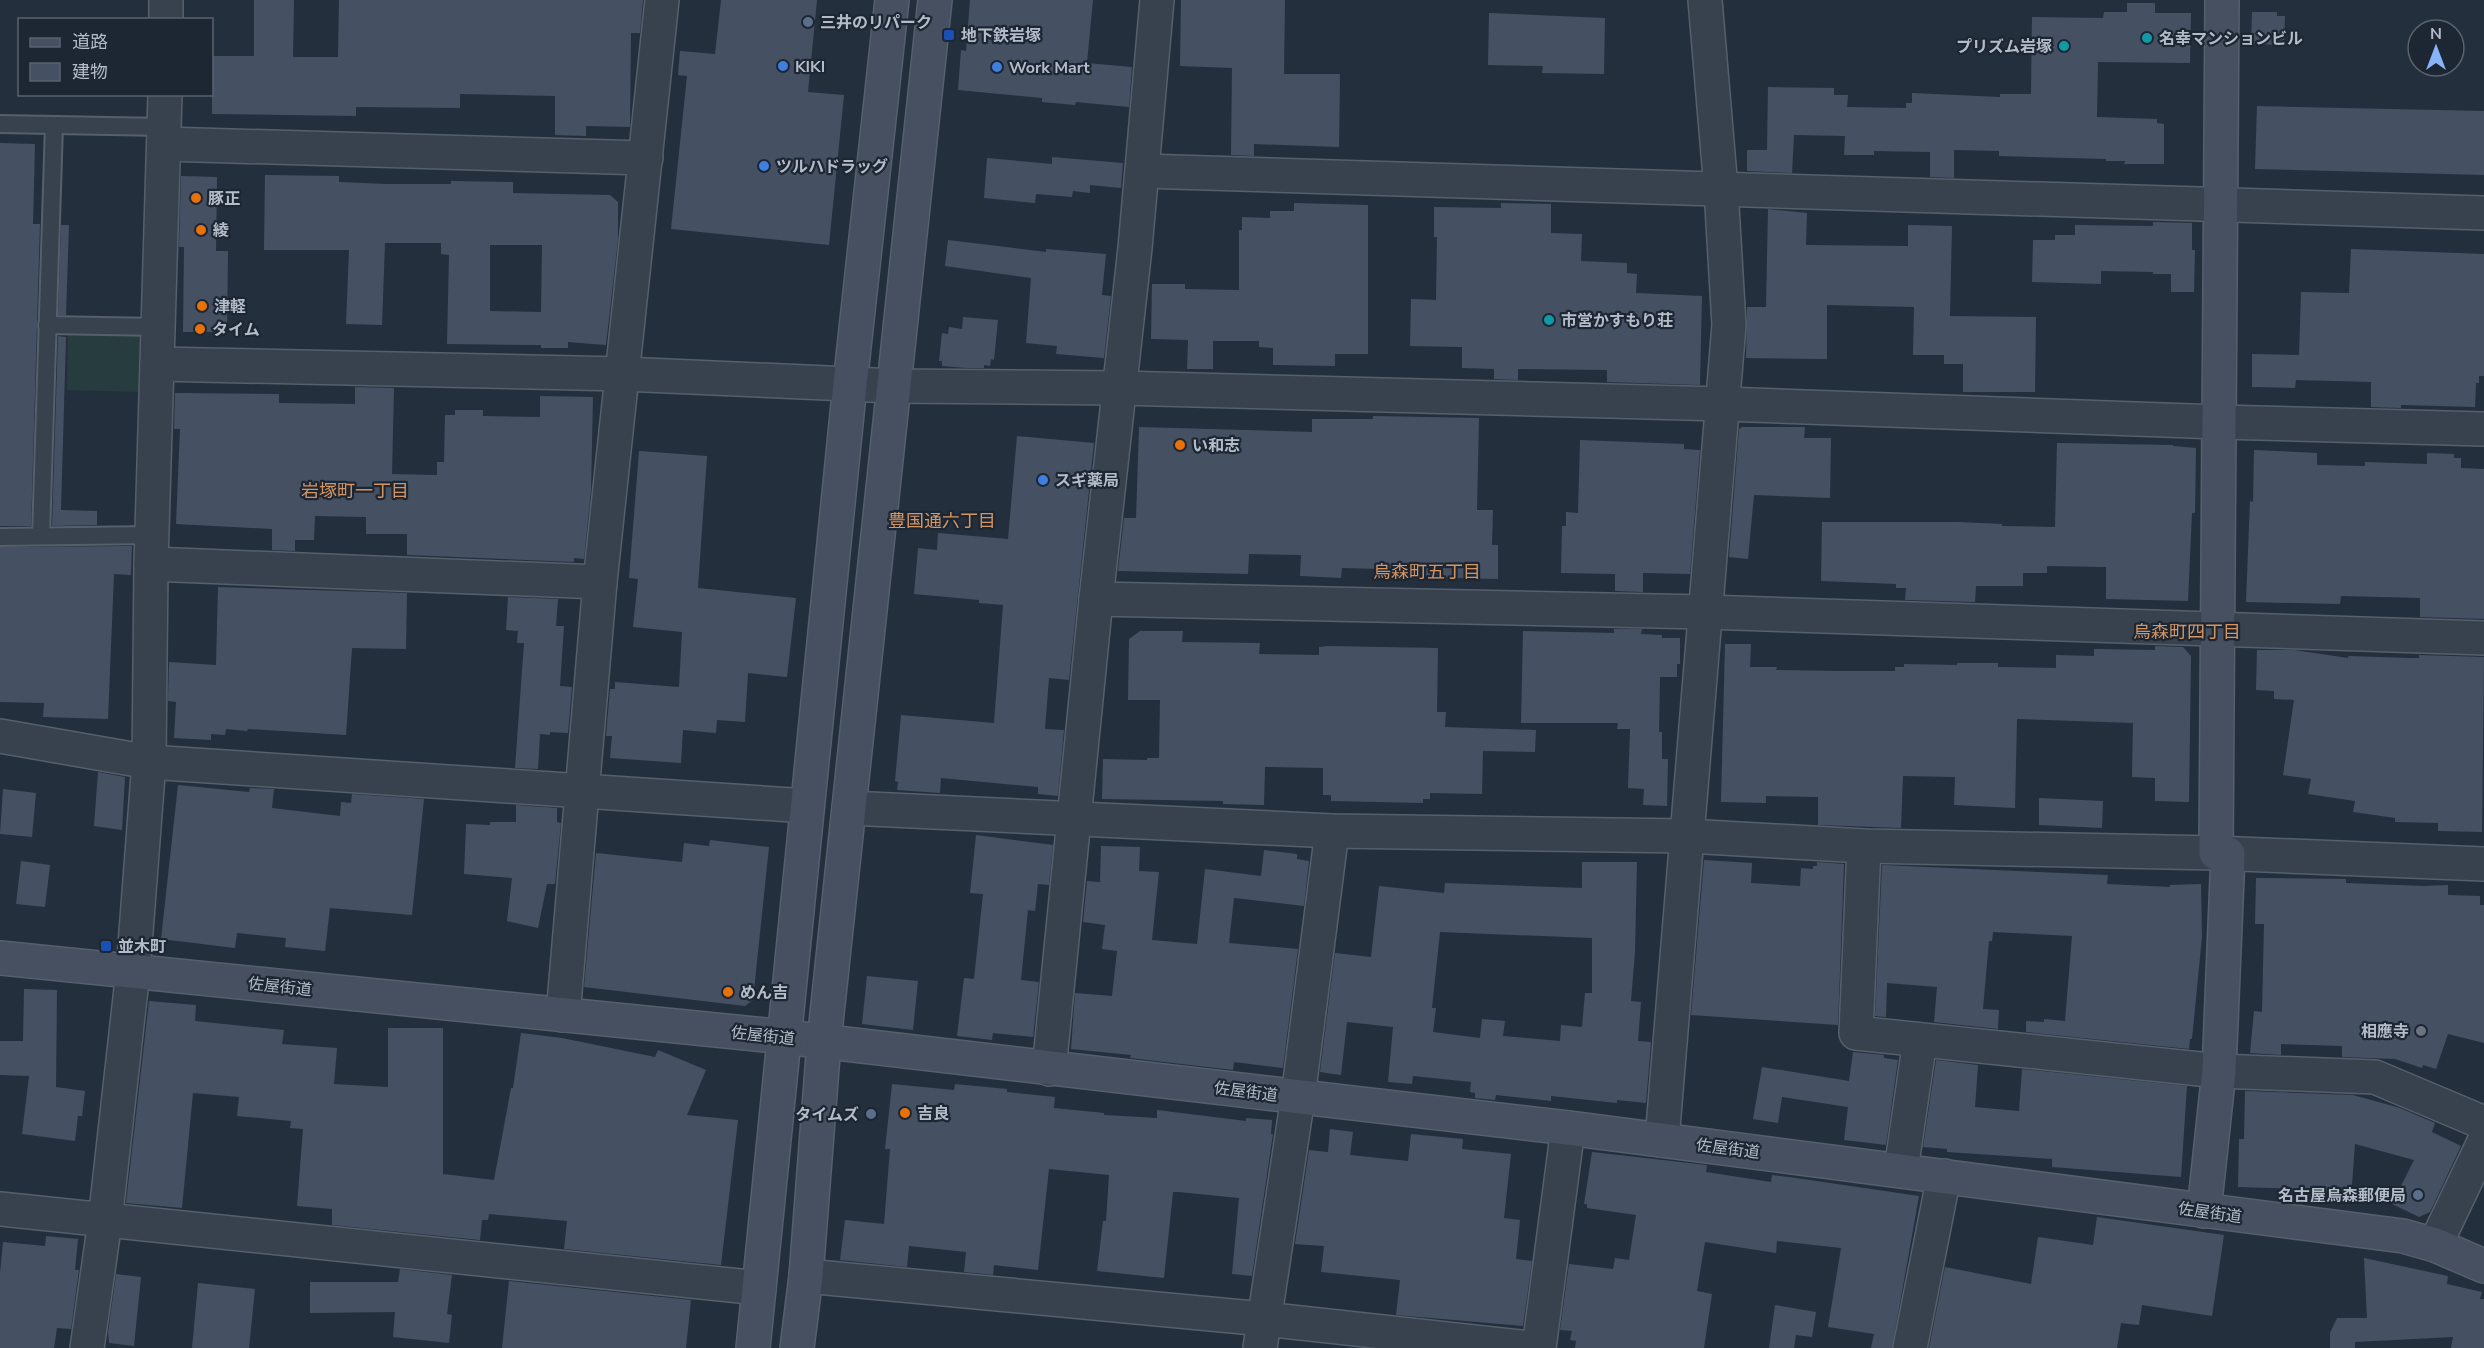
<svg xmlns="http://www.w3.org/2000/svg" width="2484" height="1348" font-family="'Nunito Sans','Noto Sans JP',sans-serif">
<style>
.green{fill:#263c3f}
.building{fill:#455162;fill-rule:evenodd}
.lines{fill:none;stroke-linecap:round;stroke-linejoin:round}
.lane-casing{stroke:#565f6c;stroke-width:20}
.street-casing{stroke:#565f6c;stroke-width:36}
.secondary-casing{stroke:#565f6c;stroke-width:36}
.lane{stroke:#38414e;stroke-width:16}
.street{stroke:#38414e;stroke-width:33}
.secondary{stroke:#465061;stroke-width:33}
.service-dot{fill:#5c6f8a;stroke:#1d2633;stroke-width:2}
.transit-dot{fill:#1a4fb4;stroke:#1d2633;stroke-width:2}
.culture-dot{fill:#0f9aa8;stroke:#1d2633;stroke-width:2}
.shop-dot{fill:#3f7fe0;stroke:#1d2633;stroke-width:2}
.food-dot{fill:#e8710a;stroke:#1d2633;stroke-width:2}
.worship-dot{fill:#6b7280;stroke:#1d2633;stroke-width:2}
.labels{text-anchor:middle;stroke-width:4.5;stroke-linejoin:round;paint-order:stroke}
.poi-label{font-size:16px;font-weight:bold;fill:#b4bcc9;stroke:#1d2633;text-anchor:start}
.street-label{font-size:16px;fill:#b4bcc9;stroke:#1d2633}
.neighbourhood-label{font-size:18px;fill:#d59563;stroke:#1d2633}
</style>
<rect width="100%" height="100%" fill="#242f3e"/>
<polygon class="green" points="68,331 141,332 139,392 67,390"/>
<g class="building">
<polygon points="254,0 294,0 293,57 338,57 339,0 643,0 640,33 631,33 630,127 586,126 586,136 555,135 555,96 460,94 460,108 356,107 356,116 212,114 212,56 254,56"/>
<polygon points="721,0 817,0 808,92 844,95 829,245 671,229 687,76 678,75 680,51 715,54"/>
<polygon points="970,0 1093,0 1087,63 1132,67 1129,107 1076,102 1075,105 1042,102 1042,98 958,90 961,50 966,51"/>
<polygon points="1181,0 1285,0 1284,74 1340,74 1339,147 1254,144 1254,156 1231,155 1232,68 1180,66"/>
<polygon points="2127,3 2155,3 2155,13 2191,13 2190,63 2098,62 2097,117 2157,119 2157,123 2164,124 2164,164 2124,164 2125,161 2106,161 2106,159 1999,156 1999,151 1954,150 1954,178 1930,177 1930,152 1874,151 1874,155 1844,155 1845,136 1794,135 1792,173 1747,171 1747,150 1767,150 1768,87 1834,88 1834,95 1848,95 1847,107 1906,108 1906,103 1912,103 1912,93 2000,97 2000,94 2031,94 2032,17 2103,18 2104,12 2127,12"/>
<polygon points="2252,12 2277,12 2277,16 2285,16 2284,45 2251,44"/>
<polygon points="1489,13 1605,18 1604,74 1542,73 1543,66 1488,65"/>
<polygon points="2257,106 2484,111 2484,175 2255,169"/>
<polygon points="0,143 35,144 33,224 40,224 31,526 0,526"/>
<polygon points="1052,157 1123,163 1121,188 1090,185 1090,193 1073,191 1072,197 1036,194 1035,203 984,198 987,158 1052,164"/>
<path d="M265,175L339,176V182L387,184H451V181L513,182V193L610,195L618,202V240L606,345L568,342V348H541V345L447,344L449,255L441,254V243H385L382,325L346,324L349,250H264ZM490,245H542L541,312L490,311Z"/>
<polygon points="181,176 217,177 216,251 228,251 227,332 183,332 184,247 179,247"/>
<polygon points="1294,203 1368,205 1368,354 1335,354 1335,366 1273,365 1273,348 1259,347 1259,341 1213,341 1213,369 1187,369 1188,340 1151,339 1152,284 1185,284 1185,289 1239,290 1239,230 1242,230 1242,217 1270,218 1270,211 1294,211"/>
<polygon points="1501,203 1551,204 1551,233 1582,234 1581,261 1627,263 1627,273 1637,274 1636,293 1702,296 1700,385 1607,382 1607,370 1518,369 1518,380 1494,379 1494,369 1462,368 1462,347 1410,346 1411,299 1436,300 1437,237 1434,237 1434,207 1501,208"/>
<polygon points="1768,209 1807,213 1806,245 1908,246 1908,225 1952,226 1950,316 2036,317 2035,392 1963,392 1963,364 1944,364 1944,355 1913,355 1914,307 1827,305 1827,359 1746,358 1747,307 1766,307"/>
<polygon points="2153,222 2192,223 2192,250 2195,250 2194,292 2171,292 2171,274 2153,274 2153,272 2101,271 2101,284 2032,282 2033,240 2055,240 2055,235 2075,235 2075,225 2153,226"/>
<polygon points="61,225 69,225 66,315 58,315"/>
<polygon points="948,240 1046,252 1046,249 1106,254 1102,295 1111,296 1104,358 1056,354 1057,346 1026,343 1031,278 945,266"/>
<polygon points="2351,249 2484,254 2484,376 2479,376 2479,383 2476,383 2475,407 2401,405 2401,408 2371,407 2371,382 2296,380 2295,388 2252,387 2252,354 2299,355 2301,292 2349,293"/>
<polygon points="963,317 998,320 994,360 991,359 990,366 984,365 984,368 966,368 942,366 942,361 939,361 942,333 948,334 949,327 962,329"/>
<polygon points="58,336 66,337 61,510 97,511 97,525 52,526"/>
<polygon points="355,387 394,388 392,474 437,475 437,462 444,462 445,415 455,415 455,410 483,410 483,416 540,417 540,396 593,397 591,491 584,559 574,558 574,562 407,555 407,534 366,534 366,517 315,516 314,540 295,540 295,551 272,550 272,529 176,524 180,429 174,429 175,393 279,394 279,403 355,404"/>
<polygon points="1373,416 1479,418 1477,510 1493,510 1492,545 1498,545 1498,579 1414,577 1413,570 1342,568 1341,578 1300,576 1301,555 1249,554 1248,574 1118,571 1124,518 1136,518 1139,427 1312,432 1312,419 1373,419"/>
<polygon points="1742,427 1805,427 1804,438 1831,438 1830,498 1754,495 1748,559 1729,557 1739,429"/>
<polygon points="1017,436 1094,443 1069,680 1049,678 1045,729 1064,730 1058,796 1038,794 1038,787 941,778 940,793 897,790 898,782 895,781 901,715 994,723 1003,605 979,603 979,600 914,594 918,548 937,550 938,533 1008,539"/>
<polygon points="1580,440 1684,444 1684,449 1700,450 1690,574 1643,573 1643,592 1615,591 1615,574 1561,573 1562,526 1566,526 1566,512 1578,513"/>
<polygon points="2057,443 2173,445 2173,446 2196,448 2195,513 2192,513 2188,601 2106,599 2106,567 2047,566 2047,573 2023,573 2023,586 1976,586 1975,602 1905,600 1906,588 1896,588 1896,584 1821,581 1822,522 1958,522 2002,524 2002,526 2055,527"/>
<polygon points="2254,450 2317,453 2317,465 2365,466 2365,462 2427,464 2427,453 2454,454 2454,458 2461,458 2461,468 2484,469 2484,619 2420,617 2420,598 2341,596 2340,604 2246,602 2250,501 2253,502"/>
<polygon points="639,451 707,456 698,588 796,598 787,677 748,673 745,722 717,720 716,733 683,730 681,763 610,758 612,736 606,736 610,689 615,689 615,682 679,687 682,632 633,627 638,579 629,578"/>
<polygon points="132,546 131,575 114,574 108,719 43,717 44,703 0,702 0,547"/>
<polygon points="218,587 407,593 406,649 352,648 346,735 248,729 247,731 226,729 225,735 211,734 211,740 174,738 176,702 168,701 169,662 216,665"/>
<polygon points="508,597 558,599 556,626 564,626 560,686 572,687 568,733 550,732 550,735 540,734 538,769 515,768 524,643 517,643 518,631 506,630"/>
<polygon points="1614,629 1642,629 1641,634 1662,635 1662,638 1680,638 1680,664 1677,664 1677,677 1660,677 1659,732 1662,732 1662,759 1668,759 1667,806 1643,805 1644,789 1628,788 1630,729 1617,729 1618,723 1521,723 1523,631 1614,633"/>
<polygon points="1140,631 1183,631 1182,642 1260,643 1259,654 1319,655 1319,647 1328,646 1438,648 1437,712 1446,712 1445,727 1536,730 1535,752 1483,751 1482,794 1430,793 1430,799 1423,799 1423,803 1331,801 1331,795 1323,795 1323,768 1265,767 1264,805 1223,804 1223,801 1102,799 1103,759 1147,760 1147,758 1159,758 1160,700 1128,700 1129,639"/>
<polygon points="1725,644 1751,644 1750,667 1777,667 1776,670 1837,671 1895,671 1895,667 1904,667 1904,664 1957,665 1957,663 1998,663 1998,667 2056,668 2056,655 2094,656 2094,649 2155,650 2155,646 2183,647 2191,656 2189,802 2155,801 2155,778 2132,777 2133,723 2017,719 2015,808 1954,805 1955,777 1903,776 1901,828 1818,825 1818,797 1766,796 1766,803 1721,802"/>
<polygon points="2257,650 2294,650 2348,658 2348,656 2410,658 2419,658 2419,655 2484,657 2482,832 2438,831 2438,823 2395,822 2395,818 2353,812 2355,801 2308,794 2311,779 2283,775 2294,700 2274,699 2274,691 2256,690"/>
<polygon points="98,772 125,777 122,830 94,826"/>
<polygon points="178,785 249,792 250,788 274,789 272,808 340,816 341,802 351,803 352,794 424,799 412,915 330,908 325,951 285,947 286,938 237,933 235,948 161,939"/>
<polygon points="3,789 36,793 32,837 0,834"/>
<polygon points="2039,798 2103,801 2102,828 2039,825"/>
<polygon points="516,805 557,808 557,822 561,823 555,884 547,884 538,928 507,921 512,878 464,874 466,824 490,825 490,822 516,822"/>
<polygon points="976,835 1053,845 1049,885 1038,884 1035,911 1028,910 1021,980 1039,982 1033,1037 993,1033 992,1040 957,1036 964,978 974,979 983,894 970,893"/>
<polygon points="710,840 769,847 753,1000 745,1006 584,987 596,853 682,862 684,843 709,846"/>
<polygon points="1101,846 1140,847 1139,871 1159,872 1152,940 1197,944 1205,869 1261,876 1264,850 1297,854 1297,859 1309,861 1304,906 1234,898 1229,943 1298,949 1283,1068 1234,1062 1233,1070 1130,1058 1131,1055 1071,1049 1075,993 1112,996 1117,951 1102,949 1105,925 1083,922 1087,881 1100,882"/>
<polygon points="1704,860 1752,863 1751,883 1800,886 1801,868 1813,869 1813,866 1817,866 1817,862 1844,864 1838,1025 1691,1015"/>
<polygon points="21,861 50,865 45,907 16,904"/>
<path d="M1582,862H1637L1635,952L1631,1001L1641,1002L1638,1041L1651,1042L1646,1103L1617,1100V1103L1551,1096V1101L1496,1095L1495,1100L1475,1098V1093L1470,1092L1471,1082L1413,1076L1412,1084L1388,1082L1393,1027L1347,1022L1341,1075L1320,1072L1335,953L1371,957L1379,886L1444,893L1445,883L1582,888ZM1440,932L1592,938V993H1585L1582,1027L1561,1025L1560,1041L1503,1036L1505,1021L1482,1019L1480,1038L1433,1032L1436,1008H1432Z"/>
<polygon points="1882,865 2108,875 2107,884 2170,887 2170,885 2201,884 2202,937 2192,1039 2190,1039 2189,1049 2026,1032 2026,1021 2044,1022 2044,1019 2065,1021 2072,936 1993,932 1992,941 1989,941 1983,1009 1999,1010 1998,1029 1934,1022 1937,987 1887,983 1886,1017 1875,1016"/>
<polygon points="2256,878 2346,879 2346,883 2424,886 2448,885 2448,895 2480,896 2480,905 2484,905 2484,1043 2448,1034 2436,1069 2423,1065 2422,1068 2395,1059 2342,1057 2342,1046 2281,1044 2281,1055 2250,1053 2254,1011 2262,1012 2264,924 2255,924"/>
<polygon points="867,976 918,981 913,1030 862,1024"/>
<polygon points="24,989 57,990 56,1087 85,1091 82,1116 78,1116 75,1141 22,1134 29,1076 0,1075 0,1041 23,1041"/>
<polygon points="149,1001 196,1005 195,1021 284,1030 282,1044 337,1048 334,1084 388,1087 388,1028 443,1028 443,1174 494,1180 511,1088 513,1088 521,1033 562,1038 655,1057 658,1050 706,1070 687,1115 738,1120 721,1265 564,1249 567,1221 489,1214 488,1220 482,1220 480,1240 332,1225 332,1209 297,1206 303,1129 290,1128 291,1121 237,1116 239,1097 193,1093 182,1208 126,1203"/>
<polygon points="1853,1052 1884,1055 1884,1058 1898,1060 1886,1145 1844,1140 1848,1107 1782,1097 1778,1123 1753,1119 1762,1067 1849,1081"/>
<polygon points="1936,1060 1978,1065 1975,1107 2019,1111 2022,1069 2187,1086 2181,1177 2052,1167 2052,1159 1947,1152 1947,1149 1923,1147"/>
<polygon points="892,1084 954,1090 955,1084 1007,1089 1007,1092 1055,1097 1054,1108 1104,1113 1104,1115 1157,1118 1157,1110 1246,1121 1246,1118 1272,1120 1271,1134 1273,1134 1252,1276 1232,1274 1239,1198 1179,1192 1173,1192 1164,1278 1097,1271 1103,1221 1106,1221 1109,1175 1049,1169 1038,1270 994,1265 993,1275 964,1272 966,1252 909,1246 907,1267 840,1260 845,1220 884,1224 890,1149 885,1149"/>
<polygon points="2245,1091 2353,1095 2400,1108 2435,1123 2432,1132 2461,1146 2430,1212 2419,1217 2392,1204 2414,1160 2355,1144 2351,1198 2304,1195 2304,1189 2238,1187 2239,1139 2244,1139"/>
<polygon points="1330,1129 1353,1132 1350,1155 1408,1161 1411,1134 1463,1139 1462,1149 1511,1154 1504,1218 1520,1220 1516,1259 1532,1261 1523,1326 1396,1315 1400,1280 1321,1272 1324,1246 1295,1244 1309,1150 1328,1152"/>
<polygon points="1592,1152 1707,1165 1706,1172 1771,1182 1772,1175 1789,1177 1919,1196 1892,1348 1871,1348 1874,1334 1828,1327 1841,1248 1777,1241 1776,1253 1705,1242 1697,1291 1712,1294 1704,1348 1575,1348 1576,1341 1570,1340 1572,1331 1560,1330 1569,1264 1613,1269 1615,1258 1629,1260 1636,1215 1587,1208 1587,1204 1584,1204"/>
<polygon points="2097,1217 2224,1235 2212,1316 2142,1305 2139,1325 2121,1323 2117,1348 1929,1348 1945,1267 2031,1284 2038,1237 2093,1245"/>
<polygon points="46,1236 78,1239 75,1270 79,1270 71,1329 57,1328 54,1348 0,1348 0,1273 3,1242 45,1246"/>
<polygon points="2364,1258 2448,1276 2447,1284 2482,1292 2480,1299 2484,1299 2484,1348 2451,1348 2453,1337 2355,1342 2355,1348 2330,1348 2330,1333 2337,1318 2367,1318"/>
<polygon points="400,1269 452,1275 447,1314 452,1315 449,1343 393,1337 395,1312 310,1313 310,1282 398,1282"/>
<polygon points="116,1274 141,1277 134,1346 109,1343 108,1333"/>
<polygon points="509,1281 691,1300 686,1348 502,1348"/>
<polygon points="198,1283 255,1289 249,1348 192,1348"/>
<polygon points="1775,1305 1816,1312 1812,1337 1796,1335 1794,1348 1769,1348"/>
</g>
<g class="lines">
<defs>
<g id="lane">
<polyline points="0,124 164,127"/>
<polyline points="47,325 158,327"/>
<polyline points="41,536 54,125"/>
<polyline points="0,537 152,535"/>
</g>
<g id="street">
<polyline points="166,20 166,0"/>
<polyline points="164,144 646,158"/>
<polyline points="1142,171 2484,213"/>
<polyline points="157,364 623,374 895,386 1118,388 1723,404 2219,422 2484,429"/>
<polyline points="151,564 600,582"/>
<polyline points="1096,599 1705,612 2484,638"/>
<polyline points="0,736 149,762 807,806"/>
<polyline points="849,808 1332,831 1687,836 1864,846 2216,853 2484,864"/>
<polyline points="1864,846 1856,1033 2219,1071 2375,1077 2484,1123"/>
<polyline points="563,1015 600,582 662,0"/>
<polyline points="1049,1069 1096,599 1135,248 1157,0"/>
<polyline points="1662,1140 1729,325 1721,189 1705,0"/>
<polyline points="1901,1170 1920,1040"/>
<polyline points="0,1209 759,1288"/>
<polyline points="2435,1245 2484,1142"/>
<polyline points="806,1276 1264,1319 1529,1348"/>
<polyline points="87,1348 105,1221 133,971 149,762 151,564 165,94"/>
<polyline points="1260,1348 1298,1097 1332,831"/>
<polyline points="1539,1348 1568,1128"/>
<polyline points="1910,1348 1944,1176"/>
</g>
<g id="secondary">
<polyline points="2216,853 2222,0"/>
<polyline points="0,958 785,1037 1568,1128 2403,1236 2435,1245 2484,1266"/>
<polyline points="2204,1211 2219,1071 2228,854"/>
<polyline points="753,1348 850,384 892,0"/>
<polyline points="797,1348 806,1276 824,1042 935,0"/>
</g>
</defs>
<use href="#lane" class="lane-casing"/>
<use href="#street" class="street-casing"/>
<use href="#secondary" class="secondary-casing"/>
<use href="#lane" class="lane"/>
<use href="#street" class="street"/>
<use href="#secondary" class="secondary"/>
</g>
<g class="service-dot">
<circle cx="808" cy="22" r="6"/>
<circle cx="871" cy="1114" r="6"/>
<circle cx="2418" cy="1195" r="6"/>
</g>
<g class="transit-dot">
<rect x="943" y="29" width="12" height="12" rx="3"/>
<rect x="100" y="940" width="12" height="12" rx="3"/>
</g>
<g class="culture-dot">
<circle cx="2147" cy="38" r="6"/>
<circle cx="2064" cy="46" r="6"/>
<circle cx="1549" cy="320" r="6"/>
</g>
<g class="shop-dot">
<circle cx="783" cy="66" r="6"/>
<circle cx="997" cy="67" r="6"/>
<circle cx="764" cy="166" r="6"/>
<circle cx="1043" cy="480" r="6"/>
</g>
<g class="food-dot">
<circle cx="196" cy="198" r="6"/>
<circle cx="201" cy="230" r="6"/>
<circle cx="202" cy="306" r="6"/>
<circle cx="200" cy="329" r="6"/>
<circle cx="1180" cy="445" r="6"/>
<circle cx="728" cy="992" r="6"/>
<circle cx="905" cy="1113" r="6"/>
</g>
<circle class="worship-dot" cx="2421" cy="1031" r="6"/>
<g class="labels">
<g class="poi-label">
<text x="820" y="28">三井のリパーク</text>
<text x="961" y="41">地下鉄岩塚</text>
<text x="2159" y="44">名幸マンションビル</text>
<text x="2052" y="52" text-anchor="end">プリズム岩塚</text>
<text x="795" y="72">KIKI</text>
<text x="1009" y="73">Work Mart</text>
<text x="776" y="172">ツルハドラッグ</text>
<text x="208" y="204">豚正</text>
<text x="213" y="236">綾</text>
<text x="214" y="312">津軽</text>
<text x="1561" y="326">市営かすもり荘</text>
<text x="212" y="335">タイム</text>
<text x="1192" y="451">い和志</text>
<text x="1055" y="486">スギ薬局</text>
<text x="118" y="952">並木町</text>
<text x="740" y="998">めん吉</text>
<text x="2409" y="1037" text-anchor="end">相應寺</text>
<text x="917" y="1119">吉良</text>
<text x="859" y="1120" text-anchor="end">タイムズ</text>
<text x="2406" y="1201" text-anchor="end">名古屋烏森郵便局</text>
</g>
<g class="street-label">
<text transform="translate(280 986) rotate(6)" y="6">佐屋街道</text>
<text transform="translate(763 1035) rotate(6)" y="6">佐屋街道</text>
<text transform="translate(1246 1091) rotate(7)" y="6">佐屋街道</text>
<text transform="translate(1728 1148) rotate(7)" y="6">佐屋街道</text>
<text transform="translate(2210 1212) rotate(8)" y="6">佐屋街道</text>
</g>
<g class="neighbourhood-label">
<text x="355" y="497">岩塚町一丁目</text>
<text x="942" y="527">豊国通六丁目</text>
<text x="1427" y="578">烏森町五丁目</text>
<text x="2187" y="638">烏森町四丁目</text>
</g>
</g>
<rect x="18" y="18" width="195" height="78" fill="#1d2633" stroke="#59626f" stroke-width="1.5"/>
<rect x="30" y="38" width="30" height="9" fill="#465061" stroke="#59626f" stroke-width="1.5"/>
<text x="72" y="48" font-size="18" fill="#b4bcc9">道路</text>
<rect x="30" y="63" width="30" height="18" fill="#455162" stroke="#59626f" stroke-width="1.5"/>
<text x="72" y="78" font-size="18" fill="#b4bcc9">建物</text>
<g transform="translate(2436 48)"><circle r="28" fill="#1d2633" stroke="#59626f" stroke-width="1.5"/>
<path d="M0-4.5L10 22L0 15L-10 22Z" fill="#8ab4f8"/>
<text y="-9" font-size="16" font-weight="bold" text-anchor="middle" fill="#b4bcc9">N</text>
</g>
</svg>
